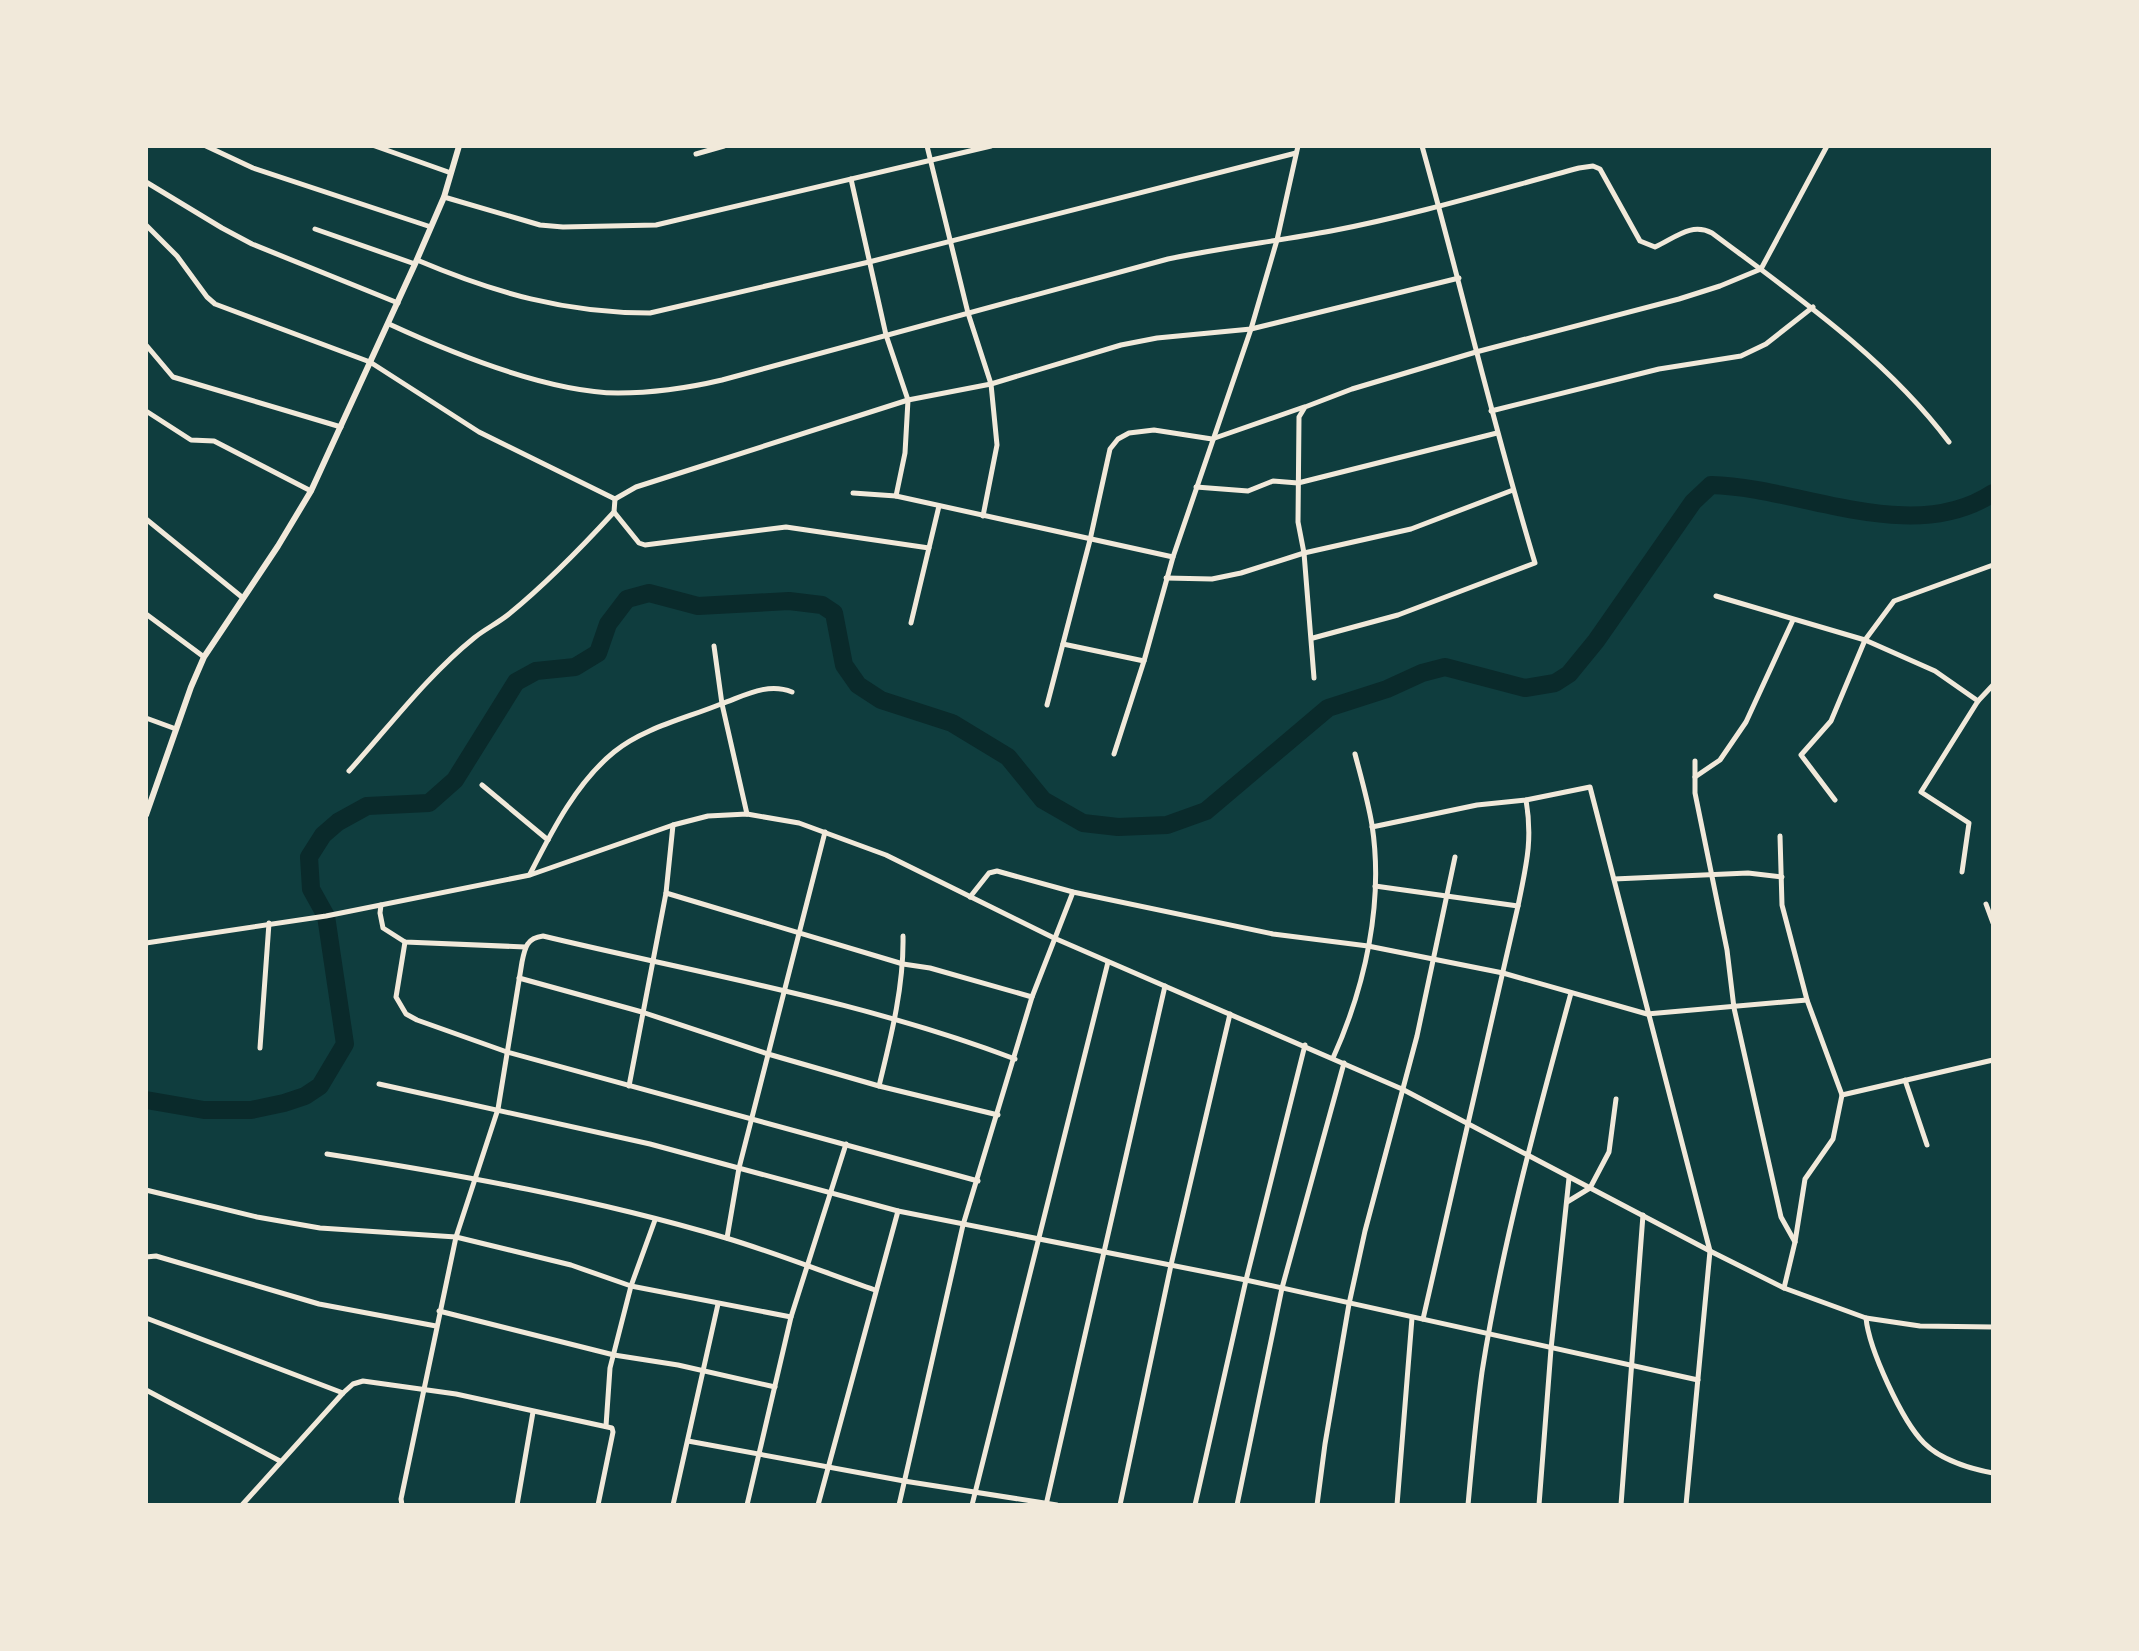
<svg xmlns="http://www.w3.org/2000/svg" width="2139" height="1651" font-family="'Open Sans',sans-serif">
<style>
.lines{fill:none;stroke-linecap:round;stroke-linejoin:round}
.river{stroke:#0a2a2b;stroke-width:18}
.minor{stroke:#f1e9da;stroke-width:5}
.tertiary{stroke:#f1e9da;stroke-width:6}
</style>
<rect width="100%" height="100%" fill="#0f3d3e"/>
<g class="lines">
<path class="river" d="M146,1100L204,1110H251L284,1103L305,1096L320,1086L345,1044L326,916L311,889L309,857L323,835L338,822L367,806L429,803L455,780L516,682L536,671L575,667L598,653L608,624L627,599L649,593L698,606L789,601L822,605L834,613L844,665L858,685L881,700L952,723L1008,757L1043,800L1083,823L1118,827L1167,825L1206,811L1328,708L1387,689L1422,673L1445,667L1525,688L1555,683L1569,674L1596,641L1693,502L1711,485C1799,487 1912,547 1993,493"/>
<g class="minor">
<polyline points="206,146 253,168 431,227"/>
<polyline points="375,146 451,173"/>
<polyline points="927,146 968,313 991,384 997,445 983,516"/>
<polyline points="696,154 724,146"/>
<polyline points="851,179 886,335 908,400 905,453 896,496"/>
<polyline points="146,182 222,228 252,244 398,303"/>
<polyline points="444,197 540,225 563,227 656,225 991,146"/>
<polyline points="146,225 177,256 207,297 215,304 370,362 479,432 615,499"/>
<polyline points="315,229 415,264"/>
<path d="M417,260C495,293 565,313 650,313L869,262L1296,153"/>
<path d="M389,324C454,354 546,392 618,393C653,393 688,388 722,380L1168,259C1222,248 1277,241 1331,231C1415,215 1497,190 1579,168L1593,166L1600,169L1640,241L1655,247C1675,238 1691,222 1712,233C1796,296 1885,357 1949,442"/>
<polyline points="146,345 173,377 341,427"/>
<polyline points="146,411 191,440 214,441 311,491"/>
<polyline points="1491,411 1659,369 1741,356 1766,344 1813,307"/>
<polyline points="1196,487 1248,491 1273,481 1298,483 1497,433"/>
<polyline points="853,493 896,496 1173,557"/>
<polyline points="615,499 636,487 908,400 991,384 1121,345 1157,338 1251,329 1459,278"/>
<polyline points="614,512 639,543 645,545 786,527 929,548"/>
<polyline points="146,519 243,598"/>
<polyline points="1166,578 1212,579 1241,573 1304,553 1411,529 1513,490"/>
<polyline points="1716,596 1865,640 1935,671 1978,701"/>
<polyline points="146,614 204,657"/>
<polyline points="911,623 939,506"/>
<path d="M1313,638L1398,615L1535,563C1493,425 1461,285 1422,146"/>
<polyline points="1063,644 1144,661"/>
<polyline points="714,646 722,704 747,814"/>
<polyline points="1314,678 1304,553 1298,522 1299,417 1305,407 1352,389 1476,352 1679,299 1720,286 1761,269 1827,146"/>
<polyline points="1047,705 1090,540 1110,449 1118,439 1129,433 1154,430 1212,439 1304,407"/>
<polyline points="146,718 176,729"/>
<polyline points="1114,754 1144,661 1173,557 1251,329 1277,240 1298,146"/>
<polyline points="1695,761 1695,793 1727,950 1734,1008 1781,1217 1795,1242"/>
<path d="M349,771C389,727 427,676 474,638C485,629 498,623 509,614C547,583 581,548 614,512L615,499"/>
<polyline points="1695,777 1720,760 1746,722 1793,620"/>
<polyline points="482,785 548,840"/>
<polyline points="1835,800 1801,755 1831,721 1865,640 1894,601 1993,565"/>
<polyline points="1372,827 1477,805 1526,800 1590,787 1710,1251 1686,1505"/>
<polyline points="1780,836 1782,905 1807,1000 1842,1095 1833,1139 1805,1179 1795,1242 1784,1288"/>
<polyline points="1962,872 1969,823 1921,792 1978,701 1993,685"/>
<path d="M530,874C552,831 576,783 614,752C643,728 687,718 721,704C744,696 767,682 792,692"/>
<polyline points="1614,879 1748,873 1782,877"/>
<polyline points="1375,886 1518,906"/>
<polyline points="666,893 903,964 930,968 1032,997"/>
<polyline points="970,897 989,873 997,871 1073,892 1273,934 1368,946 1503,973 1647,1014 1807,1000"/>
<polyline points="1986,904 1993,923"/>
<polyline points="381,905 380,913 383,928 405,942 525,947"/>
<polyline points="405,942 396,997 406,1014 417,1020 507,1052 978,1181"/>
<polyline points="146,943 326,916 530,875 673,825 708,816 747,814 799,823 886,855 1054,938 1402,1089 1710,1251 1784,1288 1866,1318 1920,1326 1993,1327"/>
<polyline points="519,978 642,1012 768,1054 879,1086 998,1115"/>
<polyline points="260,1048 269,923"/>
<path d="M1333,1058C1365,987 1384,903 1372,825C1368,801 1361,777 1355,754"/>
<polyline points="1905,1080 1927,1145"/>
<polyline points="379,1084 650,1144 898,1211 1246,1280 1698,1380"/>
<polyline points="629,1086 666,893 673,825"/>
<path d="M879,1086C891,1037 904,986 903,936"/>
<polyline points="1842,1095 1993,1060"/>
<path d="M327,1154C461,1175 595,1199 726,1238C776,1253 826,1273 875,1290"/>
<polyline points="146,1190 257,1217 320,1228 456,1237 571,1265 631,1286 791,1317"/>
<polyline points="1567,1202 1590,1188 1609,1152 1616,1099"/>
<polyline points="727,1238 739,1168 825,832"/>
<polyline points="146,1257 156,1256 319,1304 436,1326"/>
<polyline points="439,1311 614,1355 678,1365 775,1387"/>
<polyline points="146,1318 343,1393"/>
<path d="M1866,1318C1869,1349 1902,1421 1924,1443C1941,1460 1971,1469 1993,1473"/>
<path d="M1423,1319L1518,906C1526,866 1533,841 1526,800"/>
<polyline points="146,1390 280,1461"/>
<polyline points="606,1426 610,1368 631,1286 655,1220"/>
<polyline points="688,1441 904,1481 1057,1505"/>
<polyline points="242,1505 343,1393 353,1384 363,1381 456,1394 612,1428 613,1432 598,1505"/>
<path d="M402,1505L401,1499L456,1237L498,1109L522,962C525,947 527,938 543,936C701,974 863,1001 1015,1059"/>
<polyline points="517,1505 533,1412"/>
<polyline points="673,1505 718,1304"/>
<polyline points="747,1505 791,1317 846,1144"/>
<polyline points="818,1505 898,1211"/>
<polyline points="899,1505 963,1225 1032,997 1073,892"/>
<polyline points="972,1505 1108,962"/>
<polyline points="1046,1505 1165,986"/>
<polyline points="1120,1505 1171,1265 1230,1014"/>
<polyline points="1195,1505 1246,1280 1305,1045"/>
<polyline points="1237,1505 1282,1288 1344,1063"/>
<polyline points="1317,1505 1325,1444 1349,1304 1365,1231 1417,1036 1455,857"/>
<polyline points="1397,1505 1412,1318"/>
<path d="M1468,1505C1472,1461 1476,1416 1482,1372C1502,1244 1537,1118 1571,993"/>
<polyline points="1539,1505 1551,1349 1569,1178"/>
<polyline points="1621,1505 1643,1215"/>
</g>
<polyline class="tertiary" points="146,815 191,687 204,657 278,546 311,491 415,264 444,197 459,146"/>
</g>
<rect width="2139" height="1651" fill="none" stroke="#f1e9da" stroke-width="296"/>
</svg>
